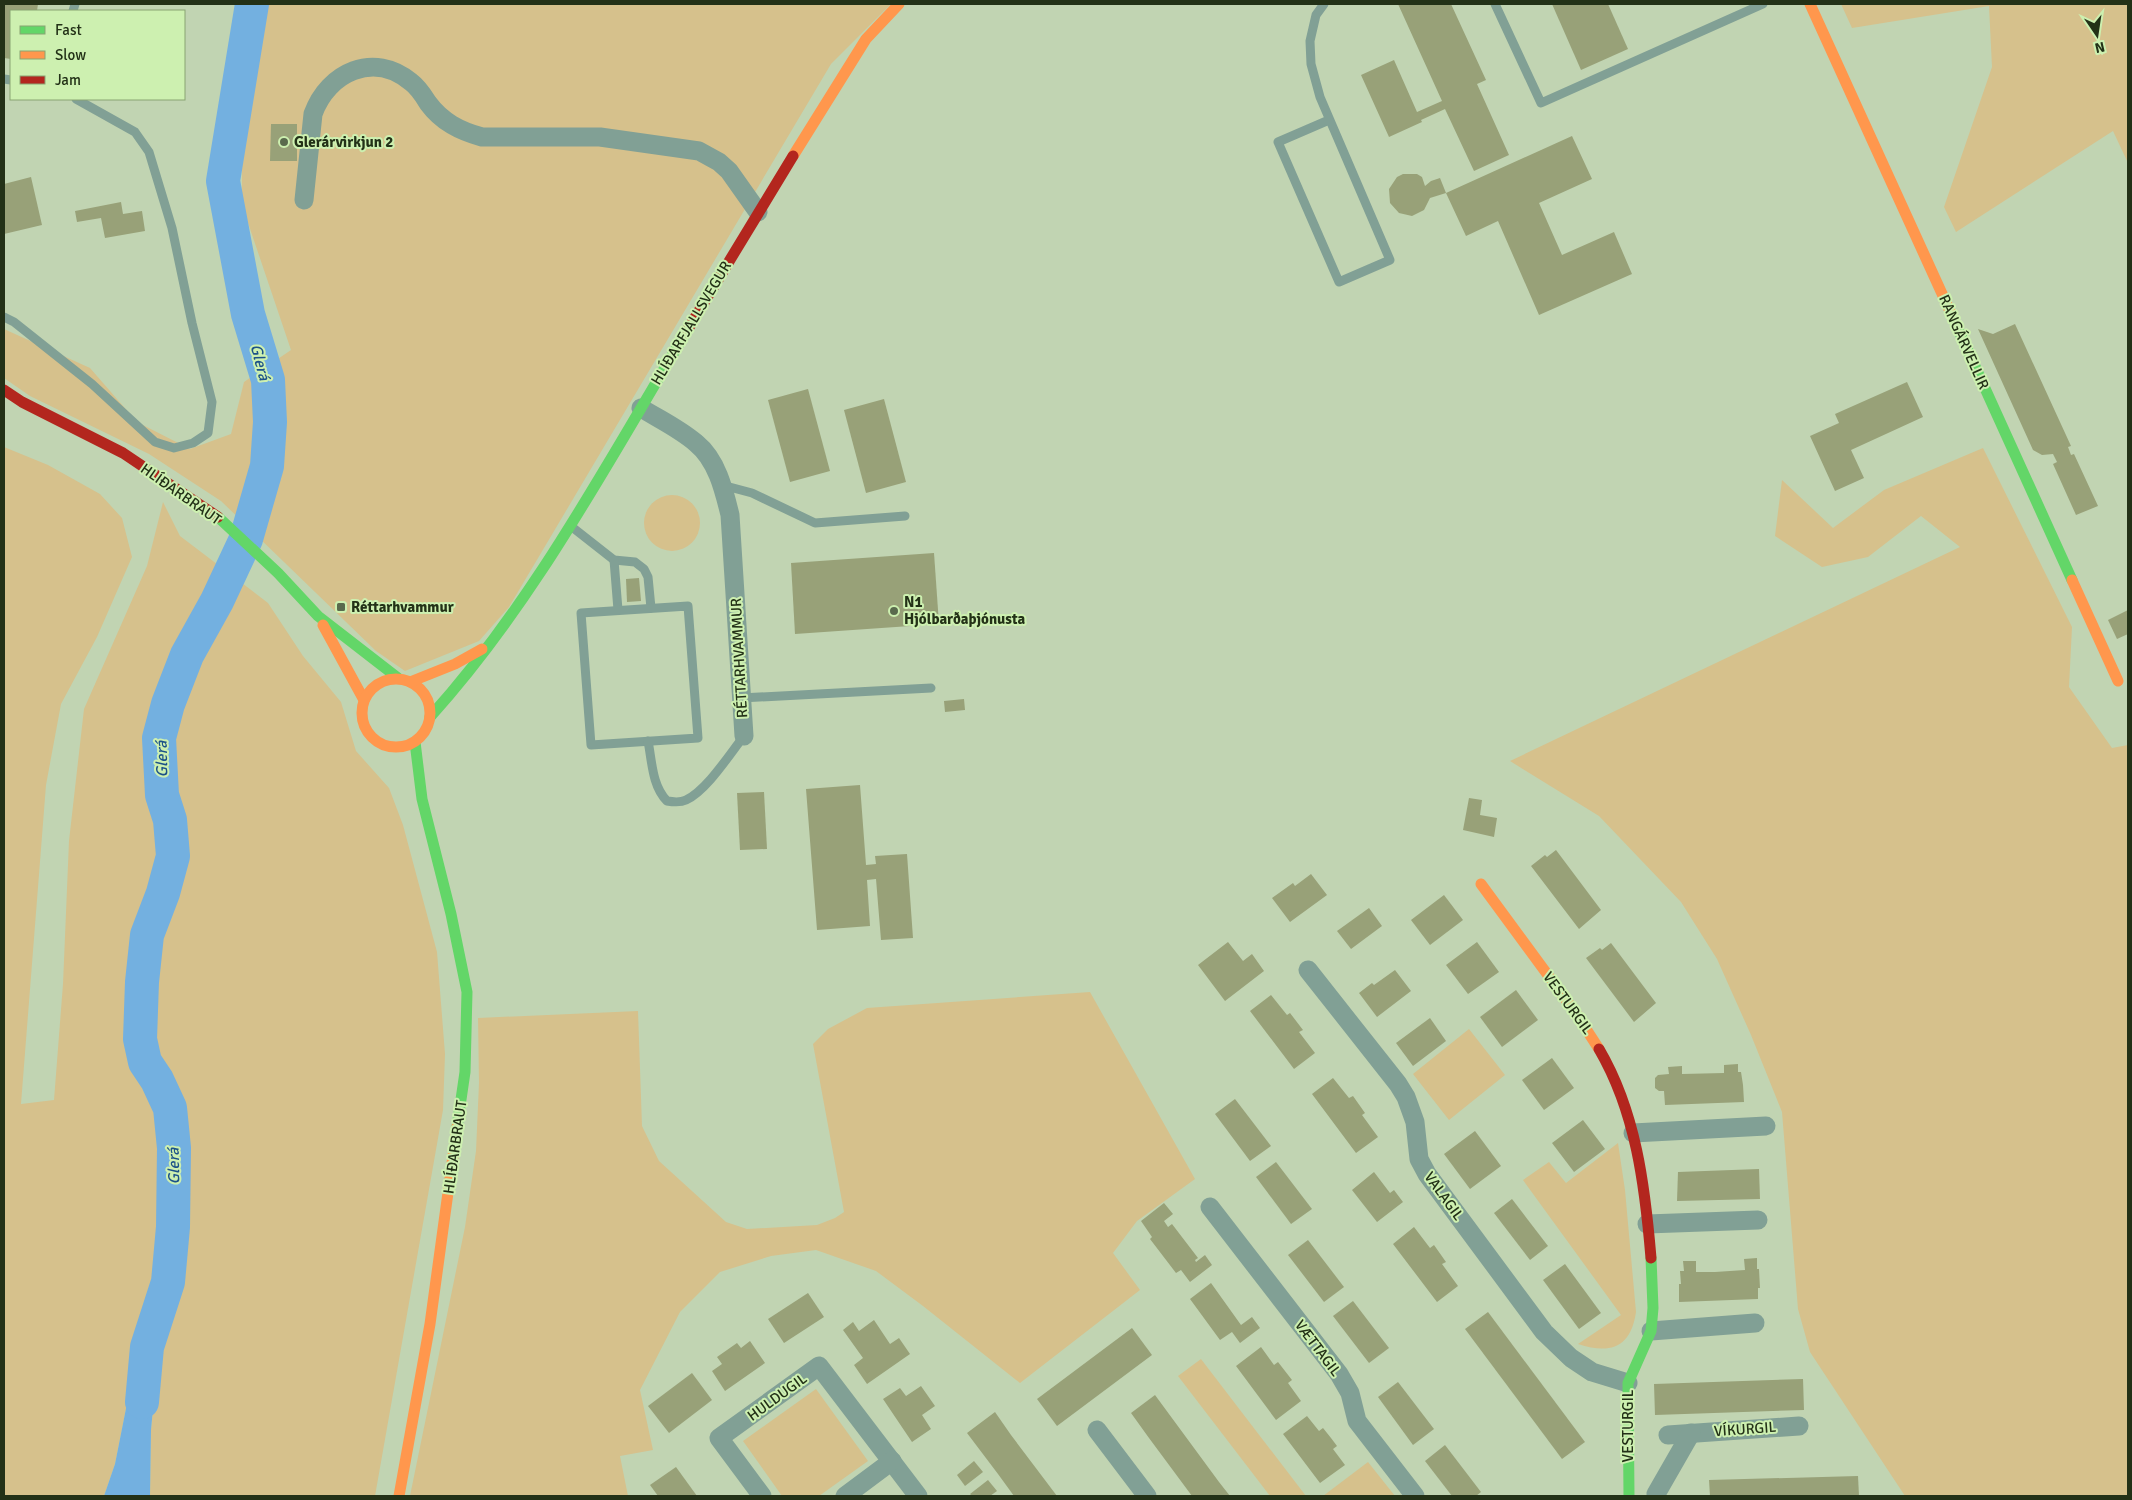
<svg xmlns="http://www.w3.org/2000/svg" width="2132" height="1500" font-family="Signika,sans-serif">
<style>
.green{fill:#d6c18c}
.water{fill:#73b0e0}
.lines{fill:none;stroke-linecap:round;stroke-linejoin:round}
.river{stroke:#73b0e0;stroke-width:34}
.building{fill:#98a178}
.lane{stroke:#81a095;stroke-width:9}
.street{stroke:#81a095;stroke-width:19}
.fast{stroke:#63d668;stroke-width:11}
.slow{stroke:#ff974d;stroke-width:11}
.jam{stroke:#b3261e;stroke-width:11}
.poi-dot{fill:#5a6a4d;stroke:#cdf0b0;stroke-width:2}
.labels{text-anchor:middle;stroke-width:4;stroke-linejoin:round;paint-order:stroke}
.poi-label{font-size:15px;font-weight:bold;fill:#233117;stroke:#cdf0b0;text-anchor:start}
.street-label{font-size:15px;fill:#233117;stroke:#cdf0b0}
.water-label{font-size:16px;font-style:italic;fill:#1c5288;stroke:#cdf0b0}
</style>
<rect width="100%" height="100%" fill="#c1d4b2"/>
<g class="green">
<polygon points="262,4 891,4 831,64 509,607 479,641 405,671 376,651 221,501 149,454 30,396 4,378 4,329 90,368 137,422 190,449 231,434 244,382 291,350 242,205 242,118"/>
<polygon points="1841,4 2128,4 2128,163 2113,131 1956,232 1944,207 1992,67 1989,6 1852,28"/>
<polygon points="4,447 48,465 100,494 122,518 132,557 97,637 61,704 46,785 21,1104 54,1100 63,984 69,841 84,709 147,566 163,502 180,536 268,603 303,656 341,702 356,751 389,788 403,825 437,952 445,1054 443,1110 375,1496 150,1496 151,1430 157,1366 138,1349 115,1464 104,1496 4,1496"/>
<polygon points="1983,448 2072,627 2069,687 2112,748 2128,745 2128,1496 1905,1496 1810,1352 1798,1309 1782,1112 1751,1035 1717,959 1681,902 1599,816 1510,761 1960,547 1921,516 1868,557 1822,567 1775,536 1782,480 1833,528 1884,490"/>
<circle cx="672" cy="523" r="28"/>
<polygon points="1090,992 1195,1179 1137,1221 1113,1253 1140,1290 1020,1383 923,1306 876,1271 816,1250 771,1256 720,1272 680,1312 640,1390 653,1450 620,1456 628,1496 410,1496 465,1227 476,1151 479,1083 478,1018 638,1011 642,1126 659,1161 726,1222 747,1229 817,1225 835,1218 844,1212 813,1044 828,1029 867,1008"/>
<polygon points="1469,1029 1505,1075 1449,1120 1413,1074"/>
<path d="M1618,1143L1625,1190L1636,1312C1631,1347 1611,1355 1578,1344L1621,1315L1523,1180L1549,1162L1566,1183Z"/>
<polygon points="1201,1359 1306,1496 1270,1496 1178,1376"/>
<polygon points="816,1389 868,1461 819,1496 782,1496 743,1441"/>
<polygon points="1368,1462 1395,1496 1323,1496"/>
</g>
<polygon class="water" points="138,1348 157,1366 151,1430 150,1496 104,1496 115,1464"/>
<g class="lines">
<polyline class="river" points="142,1402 147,1347 168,1282 173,1227 174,1148 170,1108 157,1080 145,1062 140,1039 142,982 147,935 163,893 173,856 170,820 162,795 159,738 168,704 187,655 217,601 246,539 267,466 270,422 268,380 248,314 223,181 252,4"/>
</g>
<g class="building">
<polygon points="4,4 38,4 37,11 11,11 11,59 4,58"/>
<polygon points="1398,4 1451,4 1486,80 1477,84 1509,155 1474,171 1445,109 1421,120 1422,122 1389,137 1361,75 1394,60 1417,112 1442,101"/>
<polygon points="1552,4 1608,4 1628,49 1581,70"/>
<polygon points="271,124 297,124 297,161 270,161"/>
<polygon points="1572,136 1592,179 1539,203 1562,255 1614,232 1632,274 1539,315 1498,221 1466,236 1446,193 1430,198 1424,210 1412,216 1399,213 1390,203 1389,189 1397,177 1403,174 1417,174 1422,177 1425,186 1431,181 1440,178 1446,193"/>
<polygon points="31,177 42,225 4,234 4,184"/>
<polygon points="121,202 123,214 142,211 145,231 105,238 101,218 77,222 75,211"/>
<polygon points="2015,324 2071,446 2068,447 2071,455 2074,454 2098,506 2076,515 2053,464 2057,462 2053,454 2042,455 2033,450 1978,329 1993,334"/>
<polygon points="1907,382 1923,417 1851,450 1864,478 1835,491 1810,436 1839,423 1835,414"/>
<polygon points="808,389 830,471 790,482 768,400"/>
<polygon points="884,399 906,482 866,493 844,410"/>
<polygon points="934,553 939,624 795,634 791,563"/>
<polygon points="639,578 641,601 627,602 626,579"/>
<polygon points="2128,610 2128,634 2117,639 2108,620"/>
<polygon points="964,699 965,710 945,712 944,701"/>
<polygon points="860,785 866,865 876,864 875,856 907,854 913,938 881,940 876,879 867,880 870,926 817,930 806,789"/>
<polygon points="764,792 767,849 740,850 737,793"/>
<polygon points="1469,798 1482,800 1480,815 1497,818 1494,837 1463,830"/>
<polygon points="1556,850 1601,910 1579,929 1531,866 1545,855 1547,857"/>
<polygon points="1311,874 1327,895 1290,922 1272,898 1293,883 1295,886"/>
<polygon points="1444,895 1463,920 1430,945 1411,920"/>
<polygon points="1369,908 1382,926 1351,949 1337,931"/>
<polygon points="1228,942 1243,961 1252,954 1264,971 1225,1001 1198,965"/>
<polygon points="1477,942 1499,972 1468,994 1446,965"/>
<polygon points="1611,943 1656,1003 1634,1022 1586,958 1600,948 1602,950"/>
<polygon points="1395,970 1411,991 1377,1017 1359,993 1372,983 1374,985"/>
<polygon points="1516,990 1538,1020 1502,1047 1480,1017"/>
<polygon points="1271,995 1287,1015 1290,1013 1303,1030 1299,1032 1315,1053 1294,1069 1250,1011"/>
<polygon points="1430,1018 1446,1041 1413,1066 1396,1043"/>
<polygon points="1552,1058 1574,1088 1544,1110 1522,1080"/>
<polygon points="1738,1064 1738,1072 1741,1072 1743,1085 1744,1102 1665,1105 1664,1091 1659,1091 1655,1088 1655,1078 1658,1075 1669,1074 1668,1067 1682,1066 1682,1074 1724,1073 1724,1065"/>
<polygon points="1333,1078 1349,1098 1353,1096 1365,1113 1362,1115 1378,1137 1356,1153 1312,1094"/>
<polygon points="1235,1099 1271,1146 1250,1161 1215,1114"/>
<polygon points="1583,1120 1605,1149 1574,1172 1552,1143"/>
<polygon points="1475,1131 1501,1166 1470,1189 1444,1154"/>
<polygon points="1276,1162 1312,1209 1291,1224 1256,1177"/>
<polygon points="1759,1169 1760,1199 1677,1201 1678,1172"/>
<polygon points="1374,1172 1390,1193 1394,1190 1403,1202 1377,1222 1352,1190"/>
<polygon points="1512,1199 1548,1246 1530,1260 1494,1213"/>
<polygon points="1164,1203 1173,1214 1164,1221 1168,1227 1172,1224 1198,1258 1195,1260 1196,1262 1205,1255 1212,1265 1190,1282 1181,1270 1176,1273 1150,1239 1152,1237 1141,1221"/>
<polygon points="1414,1227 1430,1248 1434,1245 1446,1262 1442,1264 1458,1286 1437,1302 1393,1244"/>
<polygon points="1308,1240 1344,1287 1324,1302 1288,1255"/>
<polygon points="1757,1258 1757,1269 1759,1269 1760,1288 1758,1288 1758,1299 1679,1302 1679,1284 1681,1284 1680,1271 1684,1271 1683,1261 1696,1261 1696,1272 1715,1272 1745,1270 1744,1259"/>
<polygon points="1565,1264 1601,1313 1579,1329 1543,1280"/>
<polygon points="1211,1283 1241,1325 1252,1317 1260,1328 1240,1343 1232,1332 1220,1340 1190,1299"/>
<polygon points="808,1293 824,1317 784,1343 768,1319"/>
<polygon points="1353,1301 1389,1348 1369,1363 1333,1316"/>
<polygon points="1488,1312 1585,1442 1562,1459 1465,1329"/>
<polygon points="874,1320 890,1344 899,1338 910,1354 867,1384 854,1365 863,1358 843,1330 853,1322 859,1331"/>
<polygon points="1132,1328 1152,1355 1057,1426 1037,1399"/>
<polygon points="750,1341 765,1363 725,1391 712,1371 722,1364 717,1357 737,1343 741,1348"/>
<polygon points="1261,1347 1274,1365 1278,1362 1292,1380 1288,1383 1301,1401 1276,1420 1236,1366"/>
<polygon points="692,1373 712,1400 669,1433 648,1406"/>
<polygon points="1803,1379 1804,1410 1655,1415 1654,1384"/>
<polygon points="1398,1382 1434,1429 1413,1445 1378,1397"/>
<polygon points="921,1386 935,1406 922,1415 931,1429 912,1442 883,1399 900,1388 906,1396"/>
<polygon points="1155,1395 1219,1482 1230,1496 1192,1496 1149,1438 1131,1413"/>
<polygon points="995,1412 1011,1435 1057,1496 1014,1496 998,1474 967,1433"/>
<polygon points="1307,1416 1319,1431 1323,1428 1331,1438 1337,1446 1333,1449 1345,1465 1320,1483 1283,1434"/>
<polygon points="1445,1445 1481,1492 1476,1496 1452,1496 1425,1461"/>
<polygon points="974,1461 983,1472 965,1486 957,1475"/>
<polygon points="676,1467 697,1496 658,1496 650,1485"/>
<polygon points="1858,1476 1859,1496 1710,1496 1709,1480"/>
<polygon points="988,1480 997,1491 990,1496 972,1496 970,1494"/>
</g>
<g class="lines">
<g class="lane">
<polyline points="1324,4 1316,15 1310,41 1311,64 1320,97 1390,260 1339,282 1278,142 1329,120"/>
<polyline points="1495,4 1541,103 1763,4"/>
<polyline points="73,11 75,4"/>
<polyline points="4,79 11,80"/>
<polyline points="4,317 14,322 92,384 155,442 174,448 193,443 208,433 212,402 192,323 172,228 149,152 135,132 76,99"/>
<polyline points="722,485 752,493 815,523 905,516"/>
<polyline points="572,527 614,560 635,562 644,569 648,577 651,608"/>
<polyline points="614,560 618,610"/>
<polygon points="688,606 698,738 591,745 581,613"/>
<polyline points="741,698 931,688"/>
<path d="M648,741C652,761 652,786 667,801C673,802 680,803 686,800C707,790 729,755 744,736"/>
</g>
<g class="street">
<path d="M304,200L313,114C328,72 374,51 411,82C419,88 423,95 428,103C442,122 460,131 482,137H600L699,151L719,162L729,171L758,212"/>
<path d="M641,408C659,419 680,429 696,443C717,460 724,490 730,515L744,736"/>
<polyline points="1308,970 1398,1084 1406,1097 1415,1122 1419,1159 1427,1174 1544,1332 1571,1358 1592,1372 1628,1383"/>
<polyline points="1633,1133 1766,1126"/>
<polyline points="1210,1207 1339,1374 1350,1393 1357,1421 1415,1496"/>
<polyline points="1647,1224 1758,1220"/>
<polyline points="1651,1331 1755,1323"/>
<polyline points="1097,1430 1147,1496"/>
<polyline points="1668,1435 1799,1426"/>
<polyline points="1656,1494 1691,1433"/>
<polyline points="762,1496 719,1438 819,1366 918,1496"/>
<polyline points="845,1496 892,1461"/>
</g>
<g class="fast">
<polyline points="1954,320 2072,580"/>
<polyline points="218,517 278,573 318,616 398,678"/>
<path d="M430,717C533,603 606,465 685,334"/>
<polyline points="415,742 422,799 451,914 467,992 465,1072 457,1127"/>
<polyline points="1629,1496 1628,1383 1651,1331 1653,1308 1651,1258"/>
</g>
<g class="slow">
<polyline points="1810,4 1954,320"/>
<polyline points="793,156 866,39 899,4"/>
<polyline points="2072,580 2118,681"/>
<polyline points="323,625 364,700"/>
<circle cx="396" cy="713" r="34"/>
<polyline points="410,682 455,664 482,649"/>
<polyline points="1481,884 1575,1012 1599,1049"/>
<polyline points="399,1496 430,1324 457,1127"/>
</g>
<g class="jam">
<polyline points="685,334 793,156"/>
<polyline points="4,390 22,402 123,453 218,517"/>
<path d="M1599,1049C1636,1112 1645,1186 1651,1258"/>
</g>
</g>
<g class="poi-dot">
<circle cx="284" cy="142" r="5"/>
<rect x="336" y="602" width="10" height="10" rx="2.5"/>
<circle cx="894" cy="611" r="5"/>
</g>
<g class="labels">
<g class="poi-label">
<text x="294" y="147">Glerárvirkjun 2</text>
<text x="904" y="607">N1<tspan x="904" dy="17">Hjólbarðaþjónusta</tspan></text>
<text x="351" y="612">Réttarhvammur</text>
</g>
<g class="street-label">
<text transform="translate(691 323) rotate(-59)" y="5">HLÍÐARFJALLSVEGUR</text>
<text transform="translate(1964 342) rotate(66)" y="5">RANGÁRVELLIR</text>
<text transform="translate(181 494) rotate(35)" y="5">HLÍÐARBRAUT</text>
<text transform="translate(739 658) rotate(-93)" y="5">RÉTTARHVAMMUR</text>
<text transform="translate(1568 1003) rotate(54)" y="5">VESTURGIL</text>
<text transform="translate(455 1147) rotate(-82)" y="5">HLÍÐARBRAUT</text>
<text transform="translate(1444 1196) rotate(54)" y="5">VALAGIL</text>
<text transform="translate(1318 1348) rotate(53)" y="5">VÆTTAGIL</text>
<text transform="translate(777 1397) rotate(-36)" y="5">HULDUGIL</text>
<text transform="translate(1628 1426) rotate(-90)" y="5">VESTURGIL</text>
<text transform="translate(1745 1429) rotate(-4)" y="5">VÍKURGIL</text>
</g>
<g class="water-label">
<text transform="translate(261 362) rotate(75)" y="6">Glerá</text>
<text transform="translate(161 759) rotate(-91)" y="6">Glerá</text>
<text transform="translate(173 1166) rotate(-91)" y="6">Glerá</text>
</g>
</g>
<rect width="2132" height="1500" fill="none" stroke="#233117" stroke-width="10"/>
<rect x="10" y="10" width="175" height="90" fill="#cdf0b0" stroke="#89a473"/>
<rect x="20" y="26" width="25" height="8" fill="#63d668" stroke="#89a473"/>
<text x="55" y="35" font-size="15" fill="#233117">Fast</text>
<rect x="20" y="51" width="25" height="8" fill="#ff974d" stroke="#89a473"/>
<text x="55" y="60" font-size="15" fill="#233117">Slow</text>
<rect x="20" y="76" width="25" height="8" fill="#b3261e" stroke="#89a473"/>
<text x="55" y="85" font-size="15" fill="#233117">Jam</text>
<g transform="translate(2097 35) rotate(167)" stroke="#cdf0b0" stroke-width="4" paint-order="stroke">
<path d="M0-4L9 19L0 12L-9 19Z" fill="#233117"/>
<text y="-8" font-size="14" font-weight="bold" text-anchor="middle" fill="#233117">N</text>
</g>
</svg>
